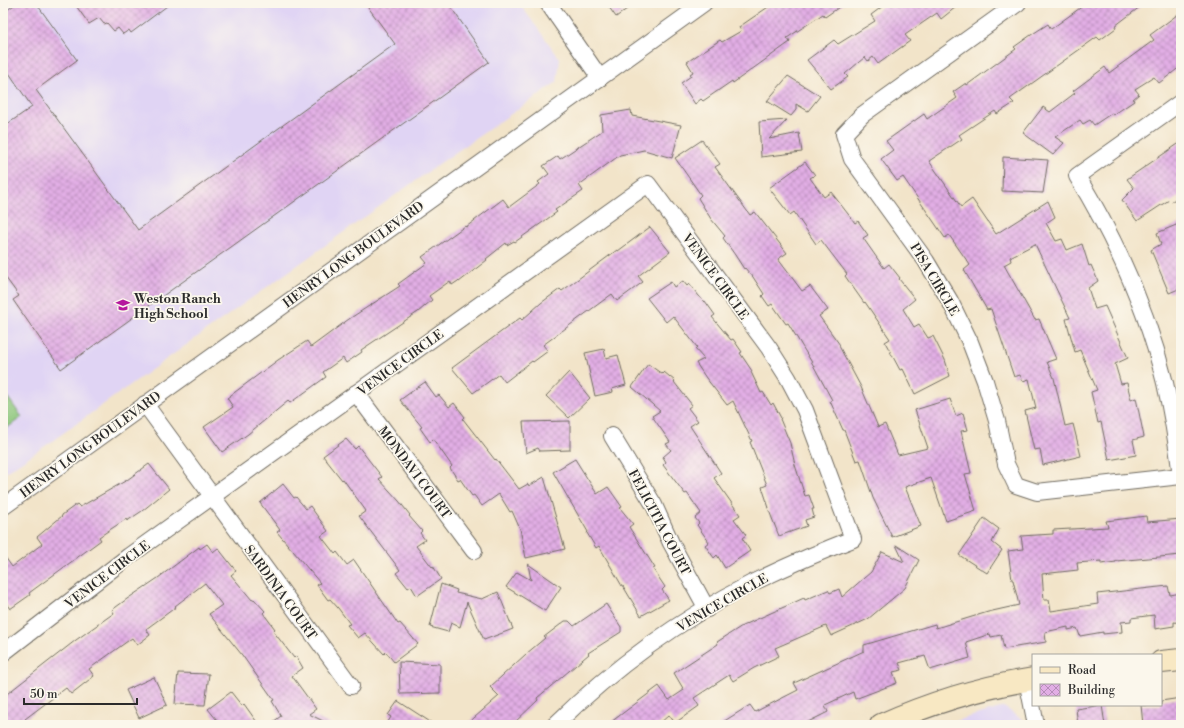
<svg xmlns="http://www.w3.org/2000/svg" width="1184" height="728" font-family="'Libre Bodoni',serif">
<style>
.built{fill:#e0d4f4}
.green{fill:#8cc67b;stroke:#5c7853}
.building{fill:url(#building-cross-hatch)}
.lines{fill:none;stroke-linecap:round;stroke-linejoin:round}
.street-casing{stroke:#716c62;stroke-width:18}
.secondary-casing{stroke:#716c62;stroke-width:24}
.street{stroke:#fff;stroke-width:16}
.secondary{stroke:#f8e8c3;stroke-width:22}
.labels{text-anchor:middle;stroke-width:3.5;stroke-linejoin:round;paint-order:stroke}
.street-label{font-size:13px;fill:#2b2b2b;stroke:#fbf7ec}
.poi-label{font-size:13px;font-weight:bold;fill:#2b2b2b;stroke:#fbf7ec;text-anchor:start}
</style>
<defs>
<pattern id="building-cross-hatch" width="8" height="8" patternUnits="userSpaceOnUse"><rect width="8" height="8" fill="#e2aee5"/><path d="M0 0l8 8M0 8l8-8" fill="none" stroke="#b78eba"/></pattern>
</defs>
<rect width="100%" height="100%" fill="#fbf7ec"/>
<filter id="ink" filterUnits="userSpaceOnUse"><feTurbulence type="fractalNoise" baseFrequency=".025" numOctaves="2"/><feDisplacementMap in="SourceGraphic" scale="8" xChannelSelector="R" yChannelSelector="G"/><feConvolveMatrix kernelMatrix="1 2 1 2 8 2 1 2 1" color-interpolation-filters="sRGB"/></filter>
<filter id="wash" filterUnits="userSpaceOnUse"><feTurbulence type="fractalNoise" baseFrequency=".012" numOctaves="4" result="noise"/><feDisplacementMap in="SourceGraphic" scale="16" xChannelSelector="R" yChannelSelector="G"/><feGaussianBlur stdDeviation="0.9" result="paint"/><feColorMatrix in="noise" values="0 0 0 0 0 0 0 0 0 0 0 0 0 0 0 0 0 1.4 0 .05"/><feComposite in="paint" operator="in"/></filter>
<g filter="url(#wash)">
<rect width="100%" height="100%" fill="#f2e4c9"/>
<g class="built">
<polygon points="3,3 519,3 560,59 557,82 436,166 48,444 3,474"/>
<polygon points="1004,707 1023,720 1024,725 941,725"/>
</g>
<polygon class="green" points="3,391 22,417 3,431"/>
<g id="blocks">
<g class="building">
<polygon points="17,3 36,3 77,60 36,90 138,230 395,44 365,3 448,3 489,62 61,369 13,300 19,296 3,274 3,127 32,107 3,64 3,13"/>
<polygon points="74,3 171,3 131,33 129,30 123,34 118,28 114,31 107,23 104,24 99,18 89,24"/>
<polygon points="606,3 635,3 616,17"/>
<polygon points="774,3 845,3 825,17 823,14 787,38 790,42 733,83 732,81 703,101 701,99 695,104 681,83 691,76 690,74 693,72 687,62 720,40 722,42 741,31 739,27"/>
<polygon points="887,3 961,3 941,19 937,13 905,35 910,41 878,64 873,57 868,61 865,57 845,74 848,77 831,89 807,60 834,40 838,44 875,21 871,15"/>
<polygon points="1087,3 1145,3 1115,26 1116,28 1100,40 1097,37 1010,99 1014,103 997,114 995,111 959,135 962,139 929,161 961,207 972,199 996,234 1048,201 1055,217 1046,223 1056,241 1062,239 1067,250 1082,244 1089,266 1091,265 1098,281 1088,288 1095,309 1105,306 1128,358 1115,364 1121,384 1127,383 1131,400 1136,398 1144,437 1133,440 1136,455 1109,460 1101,422 1098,423 1091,392 1097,390 1080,350 1075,352 1066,319 1070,318 1035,244 1010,257 1011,261 1004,265 1035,320 1039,319 1056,359 1047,362 1054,378 1065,426 1073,424 1081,456 1043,465 1040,449 1034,450 1025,411 1036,408 1029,379 1023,381 1020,375 1014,377 991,309 987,310 964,270 970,265 949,235 945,238 903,177 897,181 881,159 893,150 886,141 924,114 927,119 957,98 953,92 966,83 967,85 1016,49 1014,47 1031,35 1048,24 1051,29"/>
<polygon points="1181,12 1181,66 1167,77 1159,83 1154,77 1135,89 1139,94 1133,99 1134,101 1113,115 1112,113 1094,125 1090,120 1083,124 1080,120 1055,137 1064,143 1053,155 1023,133 1043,107 1050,112 1075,93 1073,91 1105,67 1109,73 1154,40 1150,35"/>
<polygon points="788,76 820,96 808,111 796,104 796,110 791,116 767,101"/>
<polygon points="631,110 632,116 681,125 672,158 644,150 620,155 579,185 583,191 555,210 557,212 515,242 514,241 507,245 506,243 486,259 487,260 459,282 458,281 452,285 450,281 429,296 432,300 418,312 361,350 362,352 346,363 343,358 323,372 326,377 290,403 288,401 248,434 222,452 204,427 233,407 227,398 278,360 307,341 311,347 349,319 400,286 398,284 427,263 422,257 465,226 466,227 503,199 509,207 540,184 538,182 549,174 543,166 558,156 560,159 602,131 601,115"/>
<polygon points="787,120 769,139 799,133 802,152 761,157 759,122"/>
<polygon points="702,140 720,164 715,167 750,215 755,212 787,253 778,259 802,291 810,286 828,310 819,316 840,345 839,346 861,387 878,427 885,424 898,455 928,448 915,410 950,399 956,416 963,413 968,430 961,431 971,473 965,474 976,511 946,521 931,478 905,487 921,526 892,537 873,498 860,460 856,461 844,430 843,430 830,401 832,400 811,361 788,323 786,324 772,304 769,306 762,296 764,294 751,274 750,274 745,268 744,269 735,255 723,238 725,236 711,219 698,198 701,195 675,158"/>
<polygon points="1181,142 1181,195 1171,202 1169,200 1137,221 1122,200 1134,188 1127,179"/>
<polygon points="1003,157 1048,160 1043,193 1002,191"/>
<polygon points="805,162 815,175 810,178 824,197 831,192 855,223 858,221 868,235 863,238 884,268 889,264 900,278 899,279 915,299 903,309 914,327 919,324 928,338 933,336 945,360 950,376 915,394 903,369 900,370 885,342 890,339 865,302 864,303 845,276 847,274 821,240 816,244 794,212 790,215 769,188"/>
<polygon points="1181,223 1181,288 1169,293 1151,250 1161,244 1157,233"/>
<polygon points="650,227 670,252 638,276 643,282 617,301 612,294 543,345 548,351 533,362 532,361 505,382 499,374 473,393 452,368 520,318 522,320 541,303 560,289 562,291 617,250 618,251"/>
<polygon points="683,281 687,286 689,284 704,302 705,301 715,315 712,317 731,340 733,339 742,352 740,353 752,371 751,372 761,393 763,392 771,405 773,403 781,418 780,419 790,443 795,465 805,496 809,495 814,509 812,509 814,517 805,520 807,526 779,536 768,508 769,508 762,487 767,485 750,442 752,441 733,401 727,405 706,378 696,363 704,359 695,349 697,347 673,316 666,322 647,298 671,282 674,287"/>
<polygon points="604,349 606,358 618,355 626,385 612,389 613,392 595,396 585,353"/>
<polygon points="648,364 662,374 664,372 675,381 674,382 692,405 688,408 698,421 690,426 721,473 714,478 740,515 734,519 746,535 742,538 750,551 725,568 717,555 714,558 705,545 709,542 697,525 699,523 695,518 701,513 687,493 685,494 663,465 666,462 663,457 671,450 666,444 670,442 652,416 660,411 632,387"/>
<polygon points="569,372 590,398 569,418 546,396"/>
<polygon points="425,382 436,397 439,395 449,407 454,403 465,417 463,419 495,460 496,459 519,489 528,484 529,486 544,477 565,549 526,558 520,529 512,511 510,512 499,494 482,506 474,495 472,496 460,479 458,480 450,468 452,466 433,439 430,442 420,428 422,427 400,400"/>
<polygon points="570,421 570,450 540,451 538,448 526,453 523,422"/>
<polygon points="346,439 355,449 358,446 382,477 379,479 399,501 410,515 409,516 422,531 420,533 425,540 416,546 432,567 433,566 441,579 417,596 411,586 408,588 396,573 400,570 359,516 366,511 343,479 342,480 323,456"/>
<polygon points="575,459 597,494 608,487 622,507 620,508 633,524 629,527 655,568 653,569 665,587 662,590 669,600 641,616 623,586 622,586 599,546 596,548 587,533 588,532 553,472"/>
<polygon points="149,464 169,489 142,511 127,521 126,519 99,537 101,540 29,593 30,595 10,609 3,599 3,554 12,567 42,544 37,537 62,516 62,515 77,504 80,507 127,480"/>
<polygon points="283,484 294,498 296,497 306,509 310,506 328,531 321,536 335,554 337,552 347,565 354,560 398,624 400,623 418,644 394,662 386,652 384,654 365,633 358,638 347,625 350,624 338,608 330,599 328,600 317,585 320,583 277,532 280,530 260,503"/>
<polygon points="1146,516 1147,522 1181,519 1181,555 1116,561 1116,562 1101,564 1101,561 1077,563 1078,570 1042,574 1044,600 1049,600 1051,611 1098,604 1097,594 1168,586 1170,595 1181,593 1181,623 1174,622 1174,626 1155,629 1154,615 1131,618 1131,621 1121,622 1122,632 1103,634 1103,632 1080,636 1077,628 1068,630 1068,627 1045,632 1046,642 1004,649 1001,635 991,637 990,634 966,642 970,658 930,670 925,656 899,663 902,670 893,672 897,683 855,699 853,692 825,705 828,712 802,725 718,725 750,705 755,712 798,690 794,683 864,651 864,645 935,624 936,628 988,612 1019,605 1013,580 1012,580 1008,551 1023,549 1021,536 1053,534 1053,530 1108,527 1106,521"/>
<polygon points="984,518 999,529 992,542 1002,550 987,573 959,555"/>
<polygon points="207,544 213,552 218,548 236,571 231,575 252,600 254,599 265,611 263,613 275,629 273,631 294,658 296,656 303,668 292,676 316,709 309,714 331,725 269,725 281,716 272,701 274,700 242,655 209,614 222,605 205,583 175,606 176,607 146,629 150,635 137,645 132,638 89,669 94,676 71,694 66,688 25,719 29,725 3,725 3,697 76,640 114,613 112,610 127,599 158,578 199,547 200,549"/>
<polygon points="896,545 919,560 905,588 868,619 831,636 826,626 775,648 779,656 754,668 733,681 729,675 694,698 699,706 675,723 669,715 658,725 607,725 659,686 669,700 684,690 674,673 718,644 717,642 742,626 804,598 805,600 828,590 830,593 839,589 842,597 871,572 882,552 904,562"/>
<polygon points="528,564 561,587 545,611 506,587 517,572 531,580"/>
<polygon points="441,584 457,590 456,593 482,599 498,592 513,629 484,640 467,602 460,627 451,623 448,632 430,627"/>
<polygon points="606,604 621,627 621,632 588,653 589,654 537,698 538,700 512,725 466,725 499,696 490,687 526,654 545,638 544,637 565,621 569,621 574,626"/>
<polygon points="399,662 440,664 440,693 400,694"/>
<polygon points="178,673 209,674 205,705 175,704"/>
<polygon points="154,677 167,705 139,718 126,690"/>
<polygon points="231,692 242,706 244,704 259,725 221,725 208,709"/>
<polygon points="1181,698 1181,725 1143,725 1141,705 1161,705 1161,701"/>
<polygon points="398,701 435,725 386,725 391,717 388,715"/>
<polygon points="1102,705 1105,725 1078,725 1076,709"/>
</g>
</g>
</g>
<g filter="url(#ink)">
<use href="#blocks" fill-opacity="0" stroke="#716c62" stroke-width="1"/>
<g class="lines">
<defs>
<g id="street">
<polyline points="548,3 600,78"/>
<polyline points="1018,3 862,115 844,134 852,159 926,261 950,301 970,342 985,381 997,421 1006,464 1016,485 1037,492 1181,476"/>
<polyline points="356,393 474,551"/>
<polyline points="145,404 351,686"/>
<polyline points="612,436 654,505 671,543 707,609"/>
<path d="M1181,476C1177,444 1172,413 1165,383C1147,310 1116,240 1077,176L1181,102"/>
<polyline points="3,507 704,3"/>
<path d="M3,653L129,556L648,184L769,348L788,378L805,410L853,539C819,552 785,567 752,583C681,619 612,669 555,725"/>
<polyline points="1027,680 1036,725"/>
</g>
<g id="secondary">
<polyline points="1161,662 1181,660"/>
<path d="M881,725C928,704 983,687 1033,679"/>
</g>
</defs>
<use href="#street" class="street-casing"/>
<use href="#secondary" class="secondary-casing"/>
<use href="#street" class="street"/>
<use href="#secondary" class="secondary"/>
</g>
</g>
<defs>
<symbol id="school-bare" viewBox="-9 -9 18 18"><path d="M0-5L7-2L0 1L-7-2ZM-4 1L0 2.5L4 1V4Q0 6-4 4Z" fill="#b5179e" stroke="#fbf7ec" stroke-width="2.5" paint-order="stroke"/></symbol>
</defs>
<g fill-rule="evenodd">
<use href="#school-bare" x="113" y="295" width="20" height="20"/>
</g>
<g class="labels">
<g class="street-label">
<text transform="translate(353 254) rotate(-36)" y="5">HENRY LONG BOULEVARD</text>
<text transform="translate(716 276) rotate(54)" y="5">VENICE CIRCLE</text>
<text transform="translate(935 279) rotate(59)" y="5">PISA CIRCLE</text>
<text transform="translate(400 362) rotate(-36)" y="5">VENICE CIRCLE</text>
<text transform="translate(90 444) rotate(-36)" y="5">HENRY LONG BOULEVARD</text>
<text transform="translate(415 472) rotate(53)" y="5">MONDAVI COURT</text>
<text transform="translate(660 522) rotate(62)" y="5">FELICITIA COURT</text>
<text transform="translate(107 574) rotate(-37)" y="5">VENICE CIRCLE</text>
<text transform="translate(281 592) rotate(54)" y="5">SARDINIA COURT</text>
<text transform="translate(722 602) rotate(-30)" y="5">VENICE CIRCLE</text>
</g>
<g class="poi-label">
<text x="134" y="303">Weston Ranch<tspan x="134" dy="15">High School</tspan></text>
</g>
</g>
<rect width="1184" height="728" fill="none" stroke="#fbf7ec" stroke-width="16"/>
<rect x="1032" y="654" width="130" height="52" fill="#fbf7ec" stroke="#a8a59f"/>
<rect x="1040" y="667" width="20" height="6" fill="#f8e8c3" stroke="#a8a59f"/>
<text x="1068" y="674" font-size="12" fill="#2b2b2b">Road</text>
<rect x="1040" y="684" width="20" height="12" fill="url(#building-cross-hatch)" stroke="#a8a59f"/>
<text x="1068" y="694" font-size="12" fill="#2b2b2b">Building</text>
<path d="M24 698v6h113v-6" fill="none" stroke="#2b2b2b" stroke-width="2"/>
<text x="30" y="698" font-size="12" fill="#2b2b2b" stroke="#fbf7ec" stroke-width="3" paint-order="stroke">50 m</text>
</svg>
